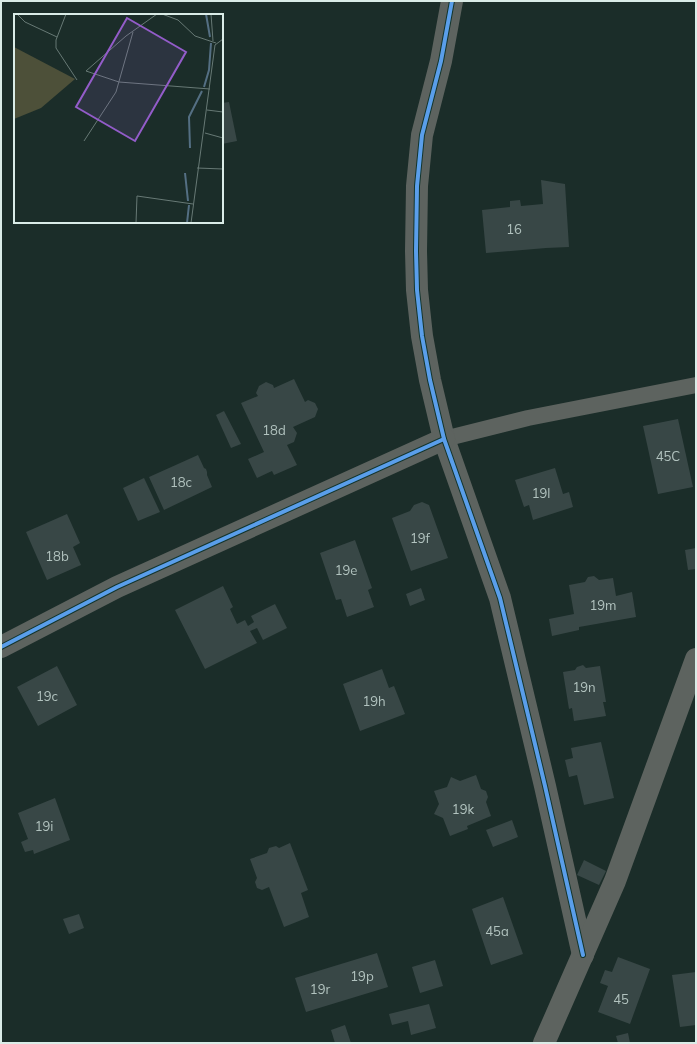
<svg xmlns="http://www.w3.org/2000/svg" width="697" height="1044" font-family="Mulish,sans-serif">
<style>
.building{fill:#384746}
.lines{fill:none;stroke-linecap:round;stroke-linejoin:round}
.service{stroke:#5d635f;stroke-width:16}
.minor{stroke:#5d635f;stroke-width:22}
.cycleway-casing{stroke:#13352d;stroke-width:6}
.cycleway{stroke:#5a9eea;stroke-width:4}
.labels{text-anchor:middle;stroke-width:3;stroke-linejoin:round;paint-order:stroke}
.number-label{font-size:13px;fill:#b2c3bf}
.inset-river{fill:none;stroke:#546f83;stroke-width:2}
.inset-road{fill:none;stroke:#677975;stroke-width:1}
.view{fill:#935cc9;fill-opacity:0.15;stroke:#935cc9;stroke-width:2}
.inset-edge{fill:none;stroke:#daece7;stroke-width:2}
</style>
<rect width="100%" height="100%" fill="#1b2d29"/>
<g class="building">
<polygon points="229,102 237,141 222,144 222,103"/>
<polygon points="541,180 565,184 569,247 546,248 486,253 482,210 510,207 510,201 520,200 521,206 543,204"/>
<polygon points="294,379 305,402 308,400 315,403 318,409 315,417 293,427 297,433 294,442 287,445 297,465 274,475 272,471 257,478 248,459 264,452 241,403 258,396 256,393 259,386 266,382 273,385 274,388"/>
<polygon points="224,411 241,444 231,448 216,415"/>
<polygon points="678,419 693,487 658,494 643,426"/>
<polygon points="198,455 204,468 206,469 207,472 207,475 212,487 164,510 149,477"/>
<polygon points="555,468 563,494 569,492 573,507 533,520 529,505 524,507 515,480"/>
<polygon points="144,478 160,512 138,521 123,488"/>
<polygon points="422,502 429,505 448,558 411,571 392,518 410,511 414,505"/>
<polygon points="67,514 80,543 73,547 81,565 47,580 26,532"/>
<polygon points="355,540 372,588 368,590 374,607 347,617 341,599 336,600 320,553"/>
<polygon points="696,548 696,569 688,570 685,550"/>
<polygon points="594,576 599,580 613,578 616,596 632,592 636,617 579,627 579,630 552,636 549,619 574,614 569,585 585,582 588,577"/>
<polygon points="223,586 233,607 230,609 237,624 245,620 248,626 254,622 251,616 275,604 287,628 263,640 257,628 250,631 257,643 205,669 175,610"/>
<polygon points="421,588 425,600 410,606 406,594"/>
<polygon points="583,665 586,668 600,666 606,702 603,702 606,716 574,721 572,708 569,709 563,672 575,670 577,667"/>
<polygon points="57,666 77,705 38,726 17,687"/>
<polygon points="382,669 389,688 394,686 405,714 360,731 343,684"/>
<polygon points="601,742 614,798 584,805 577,775 569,777 565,760 573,758 571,748"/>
<polygon points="476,775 481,789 486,791 488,797 486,802 491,816 467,826 468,829 450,836 443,818 434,814 439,804 434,791 447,787 451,777 460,781"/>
<polygon points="55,798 70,840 34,854 33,850 25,852 21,842 28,839 18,813"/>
<polygon points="512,820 518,837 493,847 486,830"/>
<polygon points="290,843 308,890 301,893 309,917 284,927 269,887 262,890 257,888 255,882 257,878 250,859 267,853 269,848 276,846 279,848"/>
<polygon points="584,860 606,871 599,885 577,875"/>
<polygon points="503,897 523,954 491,965 472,909"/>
<polygon points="79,914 84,928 69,934 63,919"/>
<polygon points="377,953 388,987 306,1012 295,978"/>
<polygon points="618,957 650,969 630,1024 598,1012 608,986 600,983 605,970 612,972"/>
<polygon points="435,960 443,986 420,993 412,967"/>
<polygon points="696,972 696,1025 680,1027 672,975"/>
<polygon points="429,1004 436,1028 411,1035 408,1021 392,1025 389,1014"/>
<polygon points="345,1025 351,1043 335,1043 331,1030"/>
<polygon points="628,1033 630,1043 618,1043 616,1036"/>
</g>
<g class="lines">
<polyline class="service" points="444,439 528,418 696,385"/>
<g class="minor">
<polyline points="452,1 441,61 422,135 417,186 416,251 417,290 422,336 430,380 444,439 500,598 545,786 583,955"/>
<polyline points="1,647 117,587 444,439"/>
<polyline points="544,1043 615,881 696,659"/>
</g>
<defs>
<g id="cycleway">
<polyline points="452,1 441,61 422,135 417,186 416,251 417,290 422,336 430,380 444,439 500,598 545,786 583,955"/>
<polyline points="1,647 117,587 444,439"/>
</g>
</defs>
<use href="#cycleway" class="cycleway-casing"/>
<use href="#cycleway" class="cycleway"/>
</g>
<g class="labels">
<g class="number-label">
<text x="514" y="234">16</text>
<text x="274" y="435">18d</text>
<text x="668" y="461">45C</text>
<text x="181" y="487">18c</text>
<text x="541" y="498">19l</text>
<text x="420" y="543">19f</text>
<text x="57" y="561">18b</text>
<text x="346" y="575">19e</text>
<text x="603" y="610">19m</text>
<text x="584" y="692">19n</text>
<text x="47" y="701">19c</text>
<text x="374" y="706">19h</text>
<text x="463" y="814">19k</text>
<text x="44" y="831">19i</text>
<text x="497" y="936">45a</text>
<text x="362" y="981">19p</text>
<text x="320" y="994">19r</text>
<text x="621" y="1004">45</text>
</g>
</g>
<g transform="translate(14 14)">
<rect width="209" height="209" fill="#1b2d29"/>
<path d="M0,33L61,65L27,94L0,105Z" fill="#4d5039"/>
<path class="inset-river" d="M192,0L196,23M190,73L195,56L197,29M176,134L175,103L188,77M171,159L174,187M173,209L175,191"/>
<path class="inset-road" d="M3,0L11,8L43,23M52,0L42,26V34L63,66M143,0L112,22L72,57L105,68L196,75M148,0L164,6L181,22L202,29M197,0L199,27M193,96L209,98M191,119L209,124M70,127L102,78L119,18M183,154L209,155M122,209L123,182L179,190M177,209L201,31L209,25"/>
<path class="view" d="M113,4L172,38L121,127L62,93Z"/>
<rect width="209" height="209" class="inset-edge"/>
</g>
<rect width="697" height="1044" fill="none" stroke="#daece7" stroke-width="4"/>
</svg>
